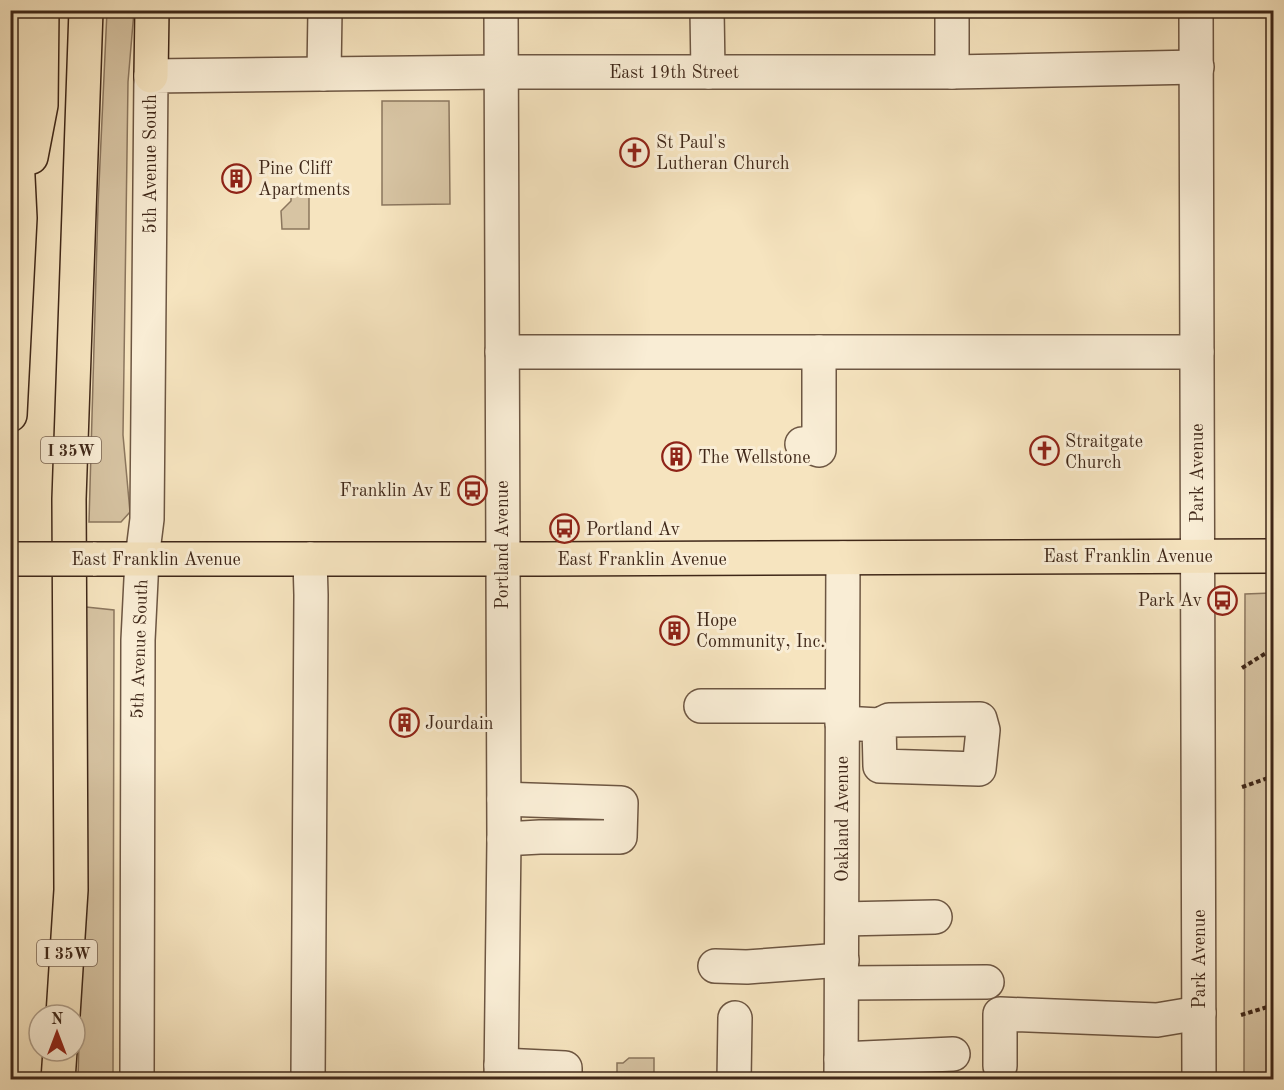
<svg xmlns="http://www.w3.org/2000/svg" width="1284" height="1090" font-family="'Old Standard TT',serif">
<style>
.green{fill:#d7c4a3;stroke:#8b765e;stroke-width:1.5}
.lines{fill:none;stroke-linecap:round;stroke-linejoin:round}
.minor-casing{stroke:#6d5642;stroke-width:36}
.major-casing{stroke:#3f2718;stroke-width:36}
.highway-casing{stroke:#3f2718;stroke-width:36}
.path{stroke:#3f2718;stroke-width:4;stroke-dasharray:4.5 3;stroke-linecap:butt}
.minor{stroke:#f9edd5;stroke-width:33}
.major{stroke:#f6e4bf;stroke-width:33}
.highway{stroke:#f6e4bf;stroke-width:33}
.major-bridge-casing{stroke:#3f2718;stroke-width:36;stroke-linecap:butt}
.major-bridge{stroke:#f6e4bf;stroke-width:33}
.labels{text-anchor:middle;stroke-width:6;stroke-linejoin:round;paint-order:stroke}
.shield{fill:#f9edd5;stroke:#776251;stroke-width:1.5}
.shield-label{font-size:16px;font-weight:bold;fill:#3f2718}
.street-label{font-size:18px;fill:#3f2718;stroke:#f9edd5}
.poi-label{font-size:18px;fill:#3f2718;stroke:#f9edd5;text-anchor:start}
</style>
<rect width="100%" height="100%" fill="#f6e4bf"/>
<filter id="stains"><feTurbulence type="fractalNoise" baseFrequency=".00333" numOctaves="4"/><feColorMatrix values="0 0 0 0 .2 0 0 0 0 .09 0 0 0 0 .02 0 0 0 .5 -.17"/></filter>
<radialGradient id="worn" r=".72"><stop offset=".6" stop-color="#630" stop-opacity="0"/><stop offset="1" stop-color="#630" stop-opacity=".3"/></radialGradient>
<g class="green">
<polygon points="107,11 134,11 128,82 123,435 130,512 121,522 89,522 98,206"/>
<polygon points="382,101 449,101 450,204 382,205"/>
<polygon points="291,191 309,191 309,229 282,229 281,211 291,201"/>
<polygon points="1273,593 1273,1079 1244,1079 1245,594"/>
<polygon points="86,607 114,610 113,1079 78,1080 87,725"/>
<polygon points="629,1058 654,1058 654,1079 617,1079 617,1063 623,1063"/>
</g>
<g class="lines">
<defs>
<g id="minor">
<polyline points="707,10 708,72"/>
<polyline points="1196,10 1199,1080"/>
<polyline points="952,72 952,10"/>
<polyline points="324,74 325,10"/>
<polyline points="502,352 1197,352"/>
<polyline points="802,444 819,450 819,352"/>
<polyline points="701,706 842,706"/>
<polyline points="842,723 879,725 889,720 980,719 983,730 979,769 880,766 879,725"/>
<polyline points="504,799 621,803 620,837 540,837 504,839"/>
<polyline points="842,919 935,917"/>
<polyline points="715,966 747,967 842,960"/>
<polyline points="842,983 987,982"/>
<polyline points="841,1059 953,1054"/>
<polyline points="501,1065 565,1068 565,1080"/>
<polyline points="1000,1066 1000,1014 1157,1020 1199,1013"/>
<polyline points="137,1080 138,640 142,559 147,519 151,76 501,72 952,72 1197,67"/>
<polyline points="308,1080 311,595 310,559"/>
<polyline points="501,1080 504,839 501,10"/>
<polyline points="734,1080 735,1018"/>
<polyline points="841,1080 843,558"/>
</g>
<polyline id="major" points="93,559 543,559 1274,556"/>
<g id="highway">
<polyline points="10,13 20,218 10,415"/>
<polyline points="151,76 152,10"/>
<polyline points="31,157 41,105 42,10"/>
<polyline points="63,1015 71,890 69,499 86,10"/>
<polyline points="58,1080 60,1051"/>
</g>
</defs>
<use href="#minor" class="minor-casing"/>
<use href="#major" class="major-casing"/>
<use href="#highway" class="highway-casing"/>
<g class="path">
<polyline points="1242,668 1274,648"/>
<polyline points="1242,787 1274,776"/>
<polyline points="1241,1015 1274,1005"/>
</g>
<use href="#minor" class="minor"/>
<use href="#major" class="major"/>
<use href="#highway" class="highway"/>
<defs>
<polyline id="major-bridge" points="10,559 93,559"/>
</defs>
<use href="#major-bridge" class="major-bridge-casing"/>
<use href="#major-bridge" class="major-bridge"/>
</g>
<defs>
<symbol id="church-ring" viewBox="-11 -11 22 22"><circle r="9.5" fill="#f9edd5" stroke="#8f2418" stroke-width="1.5"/><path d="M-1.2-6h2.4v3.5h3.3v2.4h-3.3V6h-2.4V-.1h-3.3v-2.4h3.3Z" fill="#8f2418"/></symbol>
<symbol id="building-ring" viewBox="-11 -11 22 22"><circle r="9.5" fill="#f9edd5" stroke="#8f2418" stroke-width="1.5"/><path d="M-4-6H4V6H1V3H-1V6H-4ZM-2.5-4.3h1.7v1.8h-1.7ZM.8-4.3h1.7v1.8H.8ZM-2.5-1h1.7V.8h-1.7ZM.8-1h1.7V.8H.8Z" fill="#8f2418"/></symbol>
<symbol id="bus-ring" viewBox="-11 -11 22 22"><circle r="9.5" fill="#f9edd5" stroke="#8f2418" stroke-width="1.5"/><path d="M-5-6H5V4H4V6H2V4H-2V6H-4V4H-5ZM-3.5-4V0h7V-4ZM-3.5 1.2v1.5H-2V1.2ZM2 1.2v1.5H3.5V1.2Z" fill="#8f2418"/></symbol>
</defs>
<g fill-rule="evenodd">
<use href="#church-ring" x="618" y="136" width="33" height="33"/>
<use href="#building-ring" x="220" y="162" width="33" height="33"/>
<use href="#church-ring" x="1028" y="434" width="33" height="33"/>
<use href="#building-ring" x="660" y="440" width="33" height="33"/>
<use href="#bus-ring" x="456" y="474" width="33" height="33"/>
<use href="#bus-ring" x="548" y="512" width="33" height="33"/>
<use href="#bus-ring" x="1206" y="584" width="33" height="33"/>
<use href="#building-ring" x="658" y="614" width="33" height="33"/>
<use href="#building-ring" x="388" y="706" width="33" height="33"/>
</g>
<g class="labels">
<g class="shield">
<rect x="41" y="437" width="60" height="26" rx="4.5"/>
<rect x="37" y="940" width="60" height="26" rx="4.5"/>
</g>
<g class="shield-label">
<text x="71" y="456">I 35W</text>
<text x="67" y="959">I 35W</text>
</g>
<g class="street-label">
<text x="674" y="78">East 19th Street</text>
<text transform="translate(150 164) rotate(-90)" y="6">5th Avenue South</text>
<text transform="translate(1197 473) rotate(-90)" y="6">Park Avenue</text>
<text transform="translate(502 545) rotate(-90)" y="6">Portland Avenue</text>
<text x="1128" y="562">East Franklin Avenue</text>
<text x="156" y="565">East Franklin Avenue</text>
<text x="642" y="565">East Franklin Avenue</text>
<text transform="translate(139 649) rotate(-88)" y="6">5th Avenue South</text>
<text transform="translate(842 819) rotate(-90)" y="6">Oakland Avenue</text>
<text transform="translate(1199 959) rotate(-90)" y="6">Park Avenue</text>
</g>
<g class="poi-label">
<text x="656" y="148">St Paul's<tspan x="656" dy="21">Lutheran Church</tspan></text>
<text x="258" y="174">Pine Cliff<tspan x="258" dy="21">Apartments</tspan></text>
<text x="1065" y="447">Straitgate<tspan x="1065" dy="21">Church</tspan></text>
<text x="698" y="463">The Wellstone</text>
<text x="451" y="496" text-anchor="end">Franklin Av E</text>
<text x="586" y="535">Portland Av</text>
<text x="1202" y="606" text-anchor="end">Park Av</text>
<text x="696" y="626">Hope<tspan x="696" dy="21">Community, Inc.</tspan></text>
<text x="425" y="729">Jourdain</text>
</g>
</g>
<rect width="1284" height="1090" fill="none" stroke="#f6e4bf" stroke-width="36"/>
<rect x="12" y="12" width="1260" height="1066" fill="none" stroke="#3f2718" stroke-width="3"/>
<rect x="18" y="18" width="1248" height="1054" fill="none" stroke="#3f2718" stroke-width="1.5"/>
<g transform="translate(57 1033)"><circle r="28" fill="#f9edd5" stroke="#af9e89" stroke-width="1.5"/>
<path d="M0-4.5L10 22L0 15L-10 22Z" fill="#8f2418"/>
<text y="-9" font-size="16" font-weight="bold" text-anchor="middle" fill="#3f2718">N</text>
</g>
<rect width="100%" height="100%" filter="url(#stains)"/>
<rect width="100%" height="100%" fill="url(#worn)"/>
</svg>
